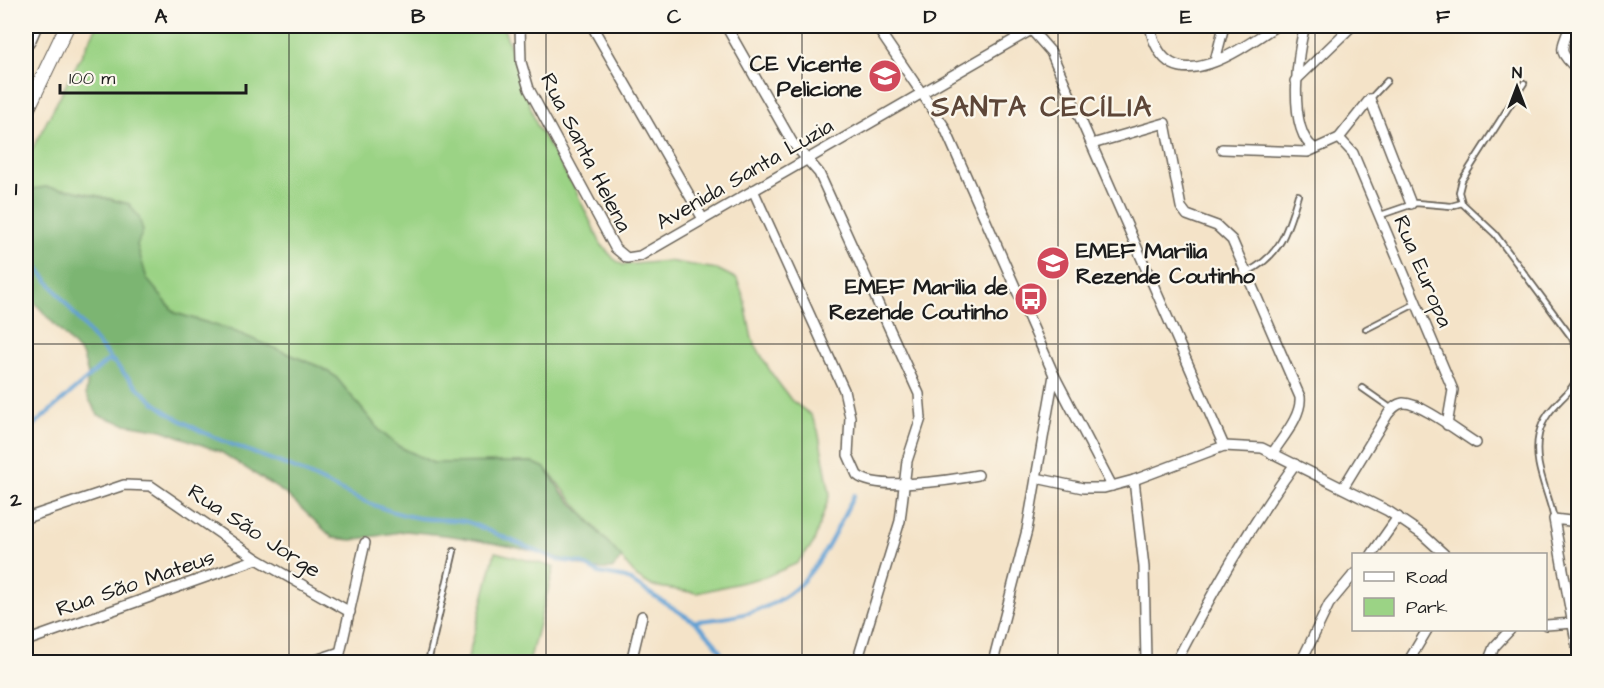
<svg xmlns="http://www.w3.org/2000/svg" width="1604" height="688" font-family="'Architects Daughter',sans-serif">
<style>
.green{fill:#9bd385;stroke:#5c7850;stroke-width:1.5}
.forest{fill:#7cb572;stroke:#4c6847;stroke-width:1.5}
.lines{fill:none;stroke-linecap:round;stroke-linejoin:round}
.stream{stroke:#62a0d3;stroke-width:4}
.lane-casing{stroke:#686258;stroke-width:8}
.street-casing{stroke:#686258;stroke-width:12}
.secondary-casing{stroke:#686258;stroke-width:16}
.highway-casing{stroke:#686258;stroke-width:21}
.lane{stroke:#fff;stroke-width:4.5}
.street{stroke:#fff;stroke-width:9}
.secondary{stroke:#fff;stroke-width:14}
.highway{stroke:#fff;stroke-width:18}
.grid{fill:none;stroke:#1c1c1c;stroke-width:1.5;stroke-opacity:0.55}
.labels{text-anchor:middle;stroke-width:4.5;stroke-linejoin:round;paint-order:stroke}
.poi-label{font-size:22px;font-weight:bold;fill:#1c1c1c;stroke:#fbf7ec;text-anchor:end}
.street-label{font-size:22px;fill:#1c1c1c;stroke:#fbf7ec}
.district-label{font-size:28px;font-weight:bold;letter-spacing:1.5px;fill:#5d4638;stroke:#fbf7ec}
.neatline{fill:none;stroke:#1c1c1c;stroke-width:2}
.grid-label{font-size:20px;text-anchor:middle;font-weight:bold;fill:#1c1c1c}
</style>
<rect width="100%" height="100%" fill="#fbf7ec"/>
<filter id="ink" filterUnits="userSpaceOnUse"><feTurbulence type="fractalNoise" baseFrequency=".0167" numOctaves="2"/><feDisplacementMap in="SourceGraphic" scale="12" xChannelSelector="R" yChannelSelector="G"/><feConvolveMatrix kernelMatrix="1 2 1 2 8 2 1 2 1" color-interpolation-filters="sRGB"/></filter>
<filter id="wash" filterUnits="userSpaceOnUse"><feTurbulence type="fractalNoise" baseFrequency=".008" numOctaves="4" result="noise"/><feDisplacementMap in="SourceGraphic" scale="24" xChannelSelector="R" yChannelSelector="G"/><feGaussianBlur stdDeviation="1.35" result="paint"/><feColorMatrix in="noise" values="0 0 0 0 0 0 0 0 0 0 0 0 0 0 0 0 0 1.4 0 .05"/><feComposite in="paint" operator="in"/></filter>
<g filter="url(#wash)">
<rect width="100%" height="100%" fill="#f4e3c8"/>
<g class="green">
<path d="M97,26H503L537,126L574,187L601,244L614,259L623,265L668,261L717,269L737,279L744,298L752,339L772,374L791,400L811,415L818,430L830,494L813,544L796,564L765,577L697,593L652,586L637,577L545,468L532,462L433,463L398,446L380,431L335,376L320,367L231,330L175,313L147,280L140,262L129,204C94,195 61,184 26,190V161Z"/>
<polygon points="495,552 554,567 529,662 467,662"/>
</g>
<polygon class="forest" points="45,187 72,190 129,204 139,217 143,231 137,245 147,279 175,313 231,330 320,367 335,376 380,431 398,446 433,463 532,462 545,468 561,491 622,558 612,569 593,569 540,552 453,536 406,531 352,540 333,538 286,494 221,452 162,430 125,424 98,415 86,394 88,375 83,356 26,293 26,190"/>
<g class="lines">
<g class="stream">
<path d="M26,255C69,303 105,361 155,403C194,434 245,449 291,467C331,484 371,509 414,517C432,521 450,518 468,522L558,560L581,563L599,573L626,578L695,622L713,640L727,662"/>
<polyline points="26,432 107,361 115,362"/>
<path d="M696,621C797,613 812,580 854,495"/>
</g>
</g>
</g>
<g filter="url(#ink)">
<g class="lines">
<defs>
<g id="lane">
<path d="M1524,83L1462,180L1459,192L1462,203L1495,234L1572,338C1597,394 1549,392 1539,434C1532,464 1548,490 1554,519"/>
<polyline points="1370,99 1387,81"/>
<polyline points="1381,215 1416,203 1451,206 1462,203"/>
<path d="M1247,272C1281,256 1288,229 1298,195"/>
<polyline points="1366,329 1417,303"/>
<polyline points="26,355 29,360 26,375"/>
<polyline points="1362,388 1392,409"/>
<polyline points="428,662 454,551"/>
</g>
<g id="street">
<polyline points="520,26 521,62 529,89 615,248 627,258 640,256 1038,26"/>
<polyline points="592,26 703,219"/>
<polyline points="726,26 792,142 819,173 919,394 921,418 907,461 900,521 860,652 861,662"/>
<polyline points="876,26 944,126 1054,375 1112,486"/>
<polyline points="1028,26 1051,52 1224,446"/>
<path d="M1151,26C1151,36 1154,43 1159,51C1185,93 1248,44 1276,26"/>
<path d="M1305,26C1297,52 1287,130 1314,148"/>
<path d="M1570,26C1561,51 1557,51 1578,70"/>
<polyline points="1215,61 1224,26"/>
<polyline points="1295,81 1352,26"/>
<polyline points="1370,99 1411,204"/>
<polyline points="1339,138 1353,153 1453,390 1447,425"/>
<path d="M1092,144L1165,123L1181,207L1187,215L1217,226L1232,240L1300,397C1302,416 1282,438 1272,454"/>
<polyline points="1222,149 1308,152 1339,138 1370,99"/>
<path d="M753,190L844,390L850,417L848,455L857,475C876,492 953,480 978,475"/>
<polyline points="1036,478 1083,488 1104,488 1134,480 1224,446 1262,448 1388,511 1422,534 1444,554"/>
<polyline points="1134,480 1144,567 1146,662"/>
<path d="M1343,488L1388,414C1392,409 1396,404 1403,403C1420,402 1461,434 1476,443"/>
<polyline points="26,518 124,485 151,486 257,559 350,612"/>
<polyline points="1578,522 1554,519 1578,653"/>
<polyline points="1372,554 1398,517"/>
<polyline points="1546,625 1574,623"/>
<polyline points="26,641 257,559"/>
<polyline points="310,662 340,652"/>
<polyline points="338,662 365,543"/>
<polyline points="631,662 642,616"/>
<polyline points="993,662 1027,530 1054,375"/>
<path d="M1176,662C1213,591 1248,529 1295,464"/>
<polyline points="1301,662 1329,604 1354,574"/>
<polyline points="1408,662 1427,630"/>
<polyline points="1488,662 1494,647 1510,630"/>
</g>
<polyline id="secondary" points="26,112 67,26"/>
<polyline id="highway" points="26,40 32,26"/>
</defs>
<use href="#lane" class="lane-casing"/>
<use href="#street" class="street-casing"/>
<use href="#secondary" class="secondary-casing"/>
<use href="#highway" class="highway-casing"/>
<use href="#lane" class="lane"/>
<use href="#street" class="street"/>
<use href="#secondary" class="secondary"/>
<use href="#highway" class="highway"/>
</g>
</g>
<path class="grid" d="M289,26V662M546,26V662M802,26V662M1058,26V662M1315,26V662M26,344H1578"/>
<defs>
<symbol id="school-disc" viewBox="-11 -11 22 22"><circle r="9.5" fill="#d1495b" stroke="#fbf7ec"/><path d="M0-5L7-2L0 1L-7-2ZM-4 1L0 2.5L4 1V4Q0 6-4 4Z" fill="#fff"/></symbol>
<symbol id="bus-disc" viewBox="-11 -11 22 22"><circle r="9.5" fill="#d1495b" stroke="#fbf7ec"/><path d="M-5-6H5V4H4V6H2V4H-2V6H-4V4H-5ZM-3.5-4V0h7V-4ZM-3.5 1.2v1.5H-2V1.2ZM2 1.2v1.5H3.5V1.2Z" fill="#fff"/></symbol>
</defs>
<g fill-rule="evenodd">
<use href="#school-disc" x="866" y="57" width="38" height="38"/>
<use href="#school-disc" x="1034" y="244" width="38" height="38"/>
<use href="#bus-disc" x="1012" y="280" width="38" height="38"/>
</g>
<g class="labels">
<g class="poi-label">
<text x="862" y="71">CE Vicente<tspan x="862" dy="25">Pelicione</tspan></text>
<text x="1076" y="258" text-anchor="start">EMEF Marilia<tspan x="1076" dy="25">Rezende Coutinho</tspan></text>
<text x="1008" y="294">EMEF Marilia de<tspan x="1008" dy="25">Rezende Coutinho</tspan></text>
</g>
<g class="street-label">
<text transform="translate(587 152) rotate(63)" y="8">Rua Santa Helena</text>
<text transform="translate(744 173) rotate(-30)" y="8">Avenida Santa Luzia</text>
<text transform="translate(1424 271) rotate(67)" y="8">Rua Europa</text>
<text transform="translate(255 530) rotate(33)" y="8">Rua São Jorge</text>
<text transform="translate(135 582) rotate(-19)" y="8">Rua São Mateus</text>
</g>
<g class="district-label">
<text x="1042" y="116">SANTA CECÍLIA</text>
</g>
</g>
<rect width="1604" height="688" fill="none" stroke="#fbf7ec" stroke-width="66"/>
<rect x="1352" y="553" width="195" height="78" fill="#fbf7ec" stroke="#a29f99" stroke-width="1.5"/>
<rect x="1364" y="572" width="30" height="9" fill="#ffffff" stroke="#a29f99" stroke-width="1.5"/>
<text x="1406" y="583" font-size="18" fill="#1c1c1c">Road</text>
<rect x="1364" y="598" width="30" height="18" fill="#9bd385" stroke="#a29f99" stroke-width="1.5"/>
<text x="1406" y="613" font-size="18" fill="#1c1c1c">Park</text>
<g transform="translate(1517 87)" stroke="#fbf7ec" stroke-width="4.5" paint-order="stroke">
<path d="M0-4.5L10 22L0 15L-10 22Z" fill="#1c1c1c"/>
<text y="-9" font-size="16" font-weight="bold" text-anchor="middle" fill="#1c1c1c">N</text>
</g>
<path d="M60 84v9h186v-9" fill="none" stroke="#1c1c1c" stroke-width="3"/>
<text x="69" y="84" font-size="18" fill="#1c1c1c" stroke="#fbf7ec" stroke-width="4.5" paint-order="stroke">100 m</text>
<rect x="33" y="33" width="1538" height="622" class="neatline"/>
<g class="grid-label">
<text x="161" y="23">A</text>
<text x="418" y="23">B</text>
<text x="674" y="23">C</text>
<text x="930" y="23">D</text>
<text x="1186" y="23">E</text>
<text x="1443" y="23">F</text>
<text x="16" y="195">1</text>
<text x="16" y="506">2</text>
</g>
</svg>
